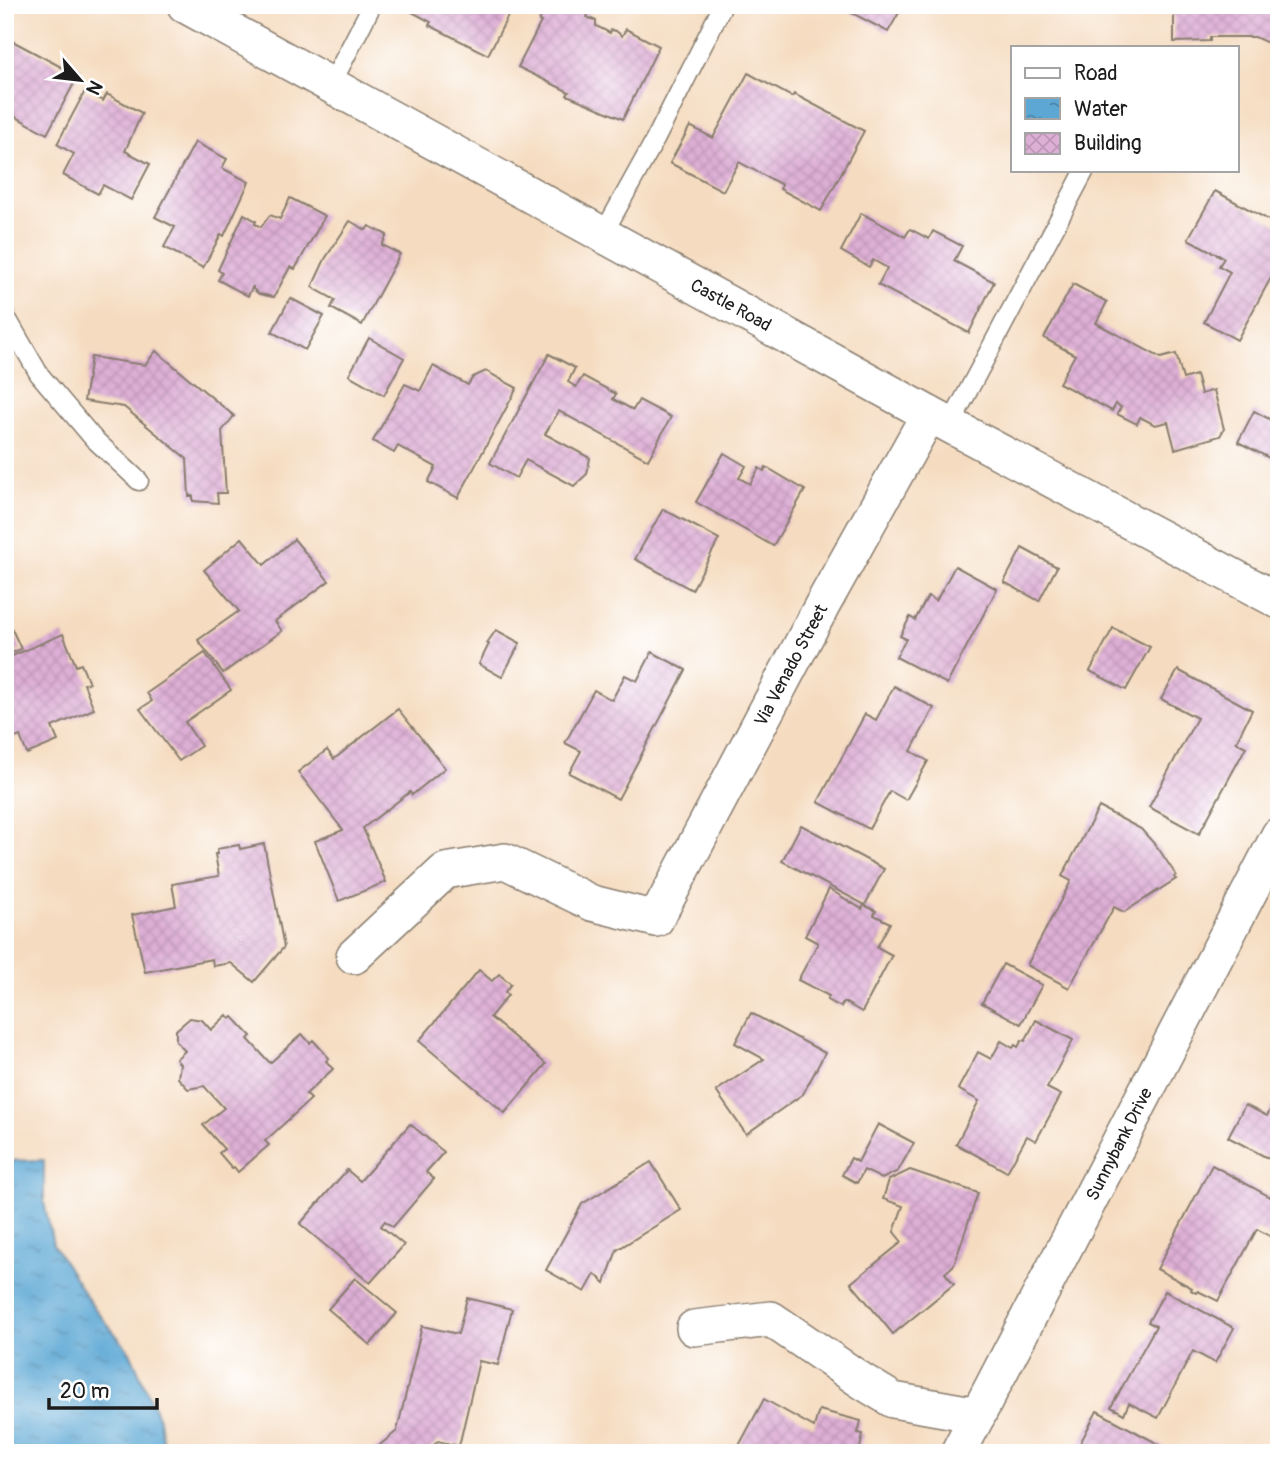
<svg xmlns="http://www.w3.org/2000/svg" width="1284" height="1458" font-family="Pangolin,sans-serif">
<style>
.water{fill:url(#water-ripples);stroke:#3c6278;stroke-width:2}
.building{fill:url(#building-cross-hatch)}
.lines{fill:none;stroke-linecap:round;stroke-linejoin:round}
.service-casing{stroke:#887c6e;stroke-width:21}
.minor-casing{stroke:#887c6e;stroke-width:38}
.service{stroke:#fff;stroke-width:18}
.minor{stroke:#fff;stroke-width:35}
.labels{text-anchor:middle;stroke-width:6;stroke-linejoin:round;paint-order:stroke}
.street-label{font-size:18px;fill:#1c1c1c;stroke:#fff}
</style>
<defs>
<pattern id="water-ripples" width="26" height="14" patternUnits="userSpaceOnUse" patternTransform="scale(1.75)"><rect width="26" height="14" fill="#5ca7d4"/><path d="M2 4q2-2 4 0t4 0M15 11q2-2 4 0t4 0" fill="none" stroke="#4b87ab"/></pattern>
<pattern id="building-cross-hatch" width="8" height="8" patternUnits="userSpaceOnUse" patternTransform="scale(1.75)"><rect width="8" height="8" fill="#deafd6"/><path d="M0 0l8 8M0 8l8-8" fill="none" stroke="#be96b7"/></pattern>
</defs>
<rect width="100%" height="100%" fill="#fff"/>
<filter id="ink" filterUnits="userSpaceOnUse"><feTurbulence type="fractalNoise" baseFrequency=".0143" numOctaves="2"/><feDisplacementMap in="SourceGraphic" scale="14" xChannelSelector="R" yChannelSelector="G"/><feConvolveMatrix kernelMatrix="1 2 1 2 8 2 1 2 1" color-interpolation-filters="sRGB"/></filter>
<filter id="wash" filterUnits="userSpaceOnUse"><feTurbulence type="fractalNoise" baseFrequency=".00686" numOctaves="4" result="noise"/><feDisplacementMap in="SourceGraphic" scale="28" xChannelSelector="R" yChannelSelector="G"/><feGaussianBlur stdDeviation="1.57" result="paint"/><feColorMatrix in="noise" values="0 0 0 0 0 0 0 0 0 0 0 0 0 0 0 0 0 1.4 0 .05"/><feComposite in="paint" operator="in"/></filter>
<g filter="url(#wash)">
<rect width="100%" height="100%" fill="#f5dbbf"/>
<polygon class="water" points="44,1160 44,1202 53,1244 91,1304 130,1352 159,1419 164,1453 5,1453 5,1161"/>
<g id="blocks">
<g class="building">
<polygon points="399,5 492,5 509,14 488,55 429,25 431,22"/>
<polygon points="549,5 581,5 590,10 587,17 596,21 596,26 610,33 611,30 616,31 622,36 626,29 659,46 623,119 567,95 569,92 518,67 541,22 539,21 543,12 545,13"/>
<polygon points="837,5 888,5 900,11 888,32"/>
<polygon points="1174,5 1279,5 1279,45 1274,46 1255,37 1210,37 1210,41 1174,42"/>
<polygon points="5,37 78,76 47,134 5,111"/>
<polygon points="748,73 792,97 794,94 864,131 821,211 780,189 782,185 739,162 723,191 670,163 690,126 713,138"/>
<polygon points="85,91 103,101 107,94 142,113 125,151 150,164 131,200 103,185 98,194 63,175 74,154 57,144"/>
<polygon points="195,142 227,159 222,168 249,182 224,236 221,234 203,268 164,247 175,227 155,217"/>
<polygon points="1215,191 1276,224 1279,219 1279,263 1237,340 1204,322 1230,272 1219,266 1224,258 1188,239"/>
<polygon points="290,198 325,216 295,269 290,267 274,297 259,294 253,289 253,286 248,296 218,280 222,273 218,270 244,214 256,221 255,224 261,227 270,215 280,219"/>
<polygon points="861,213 905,237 910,229 929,239 933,231 962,246 954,261 994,282 969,333 878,285 887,268 873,260 869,267 841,251"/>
<polygon points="350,221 366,230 369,226 387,235 382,245 400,254 362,325 331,308 335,300 312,287 325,259"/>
<polygon points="1073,284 1107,302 1096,323 1161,358 1176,354 1183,379 1196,375 1201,394 1214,390 1224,429 1220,436 1175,449 1168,422 1155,425 1140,417 1137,424 1117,414 1121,407 1116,404 1112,411 1059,383 1075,355 1044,338"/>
<polygon points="290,298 324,316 305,350 272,332"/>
<polygon points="369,338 404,358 384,395 349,375"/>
<polygon points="156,351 234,416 222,431 226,493 217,493 218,503 193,501 193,496 189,496 187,459 124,407 84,401 91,357 145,365"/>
<polygon points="549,354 575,368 568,382 576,387 583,376 616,394 613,399 633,410 639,400 671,417 648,460 559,411 545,434 590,458 587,474 574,486 526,460 516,478 490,463"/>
<polygon points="433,366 468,385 473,377 486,371 517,388 458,498 428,482 436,467 398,446 394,453 373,441 405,384 420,391"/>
<polygon points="1254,411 1279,424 1279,449 1273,460 1238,442"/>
<polygon points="724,453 746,466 739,478 750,484 759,468 764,471 766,467 805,490 773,546 696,502"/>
<polygon points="663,509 719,539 692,590 635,559"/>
<polygon points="242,538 264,565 294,539 329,581 275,621 282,631 223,673 198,640 239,611 204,570"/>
<polygon points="1022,548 1057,567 1039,601 1004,582"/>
<polygon points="955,566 997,589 947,684 896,657 906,639 900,636 910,617 915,620 928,596 936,601"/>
<polygon points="5,614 21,649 5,656"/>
<polygon points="1113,628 1150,647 1126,690 1090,671"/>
<polygon points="496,630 520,643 502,677 479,664 489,644 487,643"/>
<polygon points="63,634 76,666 81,664 89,683 84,684 94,709 52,727 58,741 27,754 20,736 7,741 5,736 5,659"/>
<polygon points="652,652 686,670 618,799 569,773 581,751 565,743 594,690 612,700 625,675 637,681"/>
<polygon points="205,653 231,690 185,722 201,746 179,761 140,709 152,701 147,693"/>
<polygon points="1178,670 1252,710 1236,742 1246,747 1199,834 1149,807 1197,718 1161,699"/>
<polygon points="894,686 934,708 911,751 928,761 906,800 890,791 869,829 818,802 865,714 876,720"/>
<polygon points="398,709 445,768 412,795 410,792 363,828 386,882 339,901 315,841 343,830 298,772 327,750 334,759"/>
<polygon points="1099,807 1141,829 1158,848 1176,875 1174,877 1176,879 1124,912 1114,907 1069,988 1027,965 1071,881 1062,876"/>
<polygon points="801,825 884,869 865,905 782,861"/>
<polygon points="264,844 284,947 254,982 231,963 213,966 212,959 145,972 132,915 176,906 172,884 219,876 215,854 217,854 217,849 239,845 240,849"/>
<polygon points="829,889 862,909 864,905 876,911 874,915 890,923 877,947 892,955 862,1012 846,1003 843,1003 841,1007 827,1000 829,996 798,980 818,943 805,936"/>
<polygon points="1003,964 1042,985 1021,1024 982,1003"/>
<polygon points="479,970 492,981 499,974 511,984 505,992 508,995 490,1017 546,1064 505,1113 419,1041"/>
<polygon points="751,1013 825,1053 803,1094 746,1134 716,1091 764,1059 735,1043"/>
<polygon points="227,1015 230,1019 233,1017 251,1036 248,1039 270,1063 302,1034 310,1043 313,1040 329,1058 326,1061 333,1069 306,1094 311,1099 265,1141 269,1145 238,1172 234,1167 232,1168 219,1153 224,1149 203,1125 224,1108 204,1086 188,1089 178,1078 180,1064 176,1059 185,1051 176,1041 176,1030 190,1018 202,1020 211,1030"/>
<polygon points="1036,1020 1073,1040 1047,1088 1061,1095 1036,1141 1027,1136 1007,1172 956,1144 979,1101 958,1089 978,1052 991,1059 1001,1041 1013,1048 1015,1045 1018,1047 1022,1040 1025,1041"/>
<polygon points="1279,1093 1279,1164 1228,1137 1245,1105 1267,1116"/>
<polygon points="410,1124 444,1152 426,1172 434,1179 393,1227 385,1221 381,1226 404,1245 370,1283 300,1224 347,1170 360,1181"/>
<polygon points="878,1124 914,1143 898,1171 882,1179 864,1170 857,1183 842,1175 851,1158 858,1162"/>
<polygon points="651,1162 681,1210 617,1250 605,1283 595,1274 585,1292 546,1270 582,1204"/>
<polygon points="1212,1165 1270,1197 1279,1181 1279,1241 1257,1229 1218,1301 1198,1291 1196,1293 1191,1290 1192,1288 1157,1269"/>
<polygon points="910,1170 978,1193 954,1265 945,1273 954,1284 893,1334 851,1283 902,1242 894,1232 903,1206 883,1199 889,1180"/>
<polygon points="355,1278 397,1313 370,1345 328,1309"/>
<polygon points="1165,1291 1234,1328 1215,1363 1193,1351 1158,1418 1129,1403 1124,1414 1111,1407 1156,1326 1148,1322"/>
<polygon points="467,1298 512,1309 498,1365 479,1361 459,1446 438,1441 426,1453 370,1453 397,1431 422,1326 458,1334"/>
<polygon points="764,1399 814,1427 819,1410 861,1421 858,1433 863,1434 859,1453 735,1453"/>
<polygon points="1097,1411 1175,1453 1075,1453"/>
</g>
</g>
</g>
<g filter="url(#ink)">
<use href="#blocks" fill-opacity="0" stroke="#887c6e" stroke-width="2"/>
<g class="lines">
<defs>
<g id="service">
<polyline points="331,85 372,5"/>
<polyline points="603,234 655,140 723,5"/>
<polyline points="5,315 39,374 93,438 139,481"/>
<polyline points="950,425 1085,170"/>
</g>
<g id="minor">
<polyline points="185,5 929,414 1279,601"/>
<polyline points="354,956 445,871 505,861 592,903 656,919 824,602 929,414"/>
<polyline points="694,1328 771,1319 862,1381 893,1400 978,1415"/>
<polyline points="958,1453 1279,835"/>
</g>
</defs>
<use href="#service" class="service-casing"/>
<use href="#minor" class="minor-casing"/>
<use href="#service" class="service"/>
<use href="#minor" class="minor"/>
</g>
</g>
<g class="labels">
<g class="street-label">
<text transform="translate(731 305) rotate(29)" y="6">Castle Road</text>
<text transform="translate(791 665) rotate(-62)" y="6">Via Venado Street</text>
<text transform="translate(1119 1144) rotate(-63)" y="6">Sunnybank Drive</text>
</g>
</g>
<rect width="1284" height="1458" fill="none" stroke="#fff" stroke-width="28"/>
<rect x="1011" y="46" width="228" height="126" fill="#ffffff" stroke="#a4a4a4" stroke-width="2"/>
<rect x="1025" y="68" width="35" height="10" fill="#ffffff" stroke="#a4a4a4" stroke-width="2"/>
<text x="1074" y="80" font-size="21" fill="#1c1c1c">Road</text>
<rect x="1025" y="98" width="35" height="21" fill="url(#water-ripples)" stroke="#a4a4a4" stroke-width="2"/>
<text x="1074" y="116" font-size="21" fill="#1c1c1c">Water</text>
<rect x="1025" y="133" width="35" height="21" fill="url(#building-cross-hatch)" stroke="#a4a4a4" stroke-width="2"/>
<text x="1074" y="150" font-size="21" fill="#1c1c1c">Building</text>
<g transform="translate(80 80) rotate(118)" stroke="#ffffff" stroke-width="5" paint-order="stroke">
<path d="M0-5L12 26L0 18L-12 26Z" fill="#1c1c1c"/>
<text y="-10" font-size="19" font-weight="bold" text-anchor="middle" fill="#1c1c1c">N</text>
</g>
<path d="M49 1398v10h108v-10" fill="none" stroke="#1c1c1c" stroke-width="3.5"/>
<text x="60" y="1398" font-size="21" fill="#1c1c1c" stroke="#ffffff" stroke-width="5" paint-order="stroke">20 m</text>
</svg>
